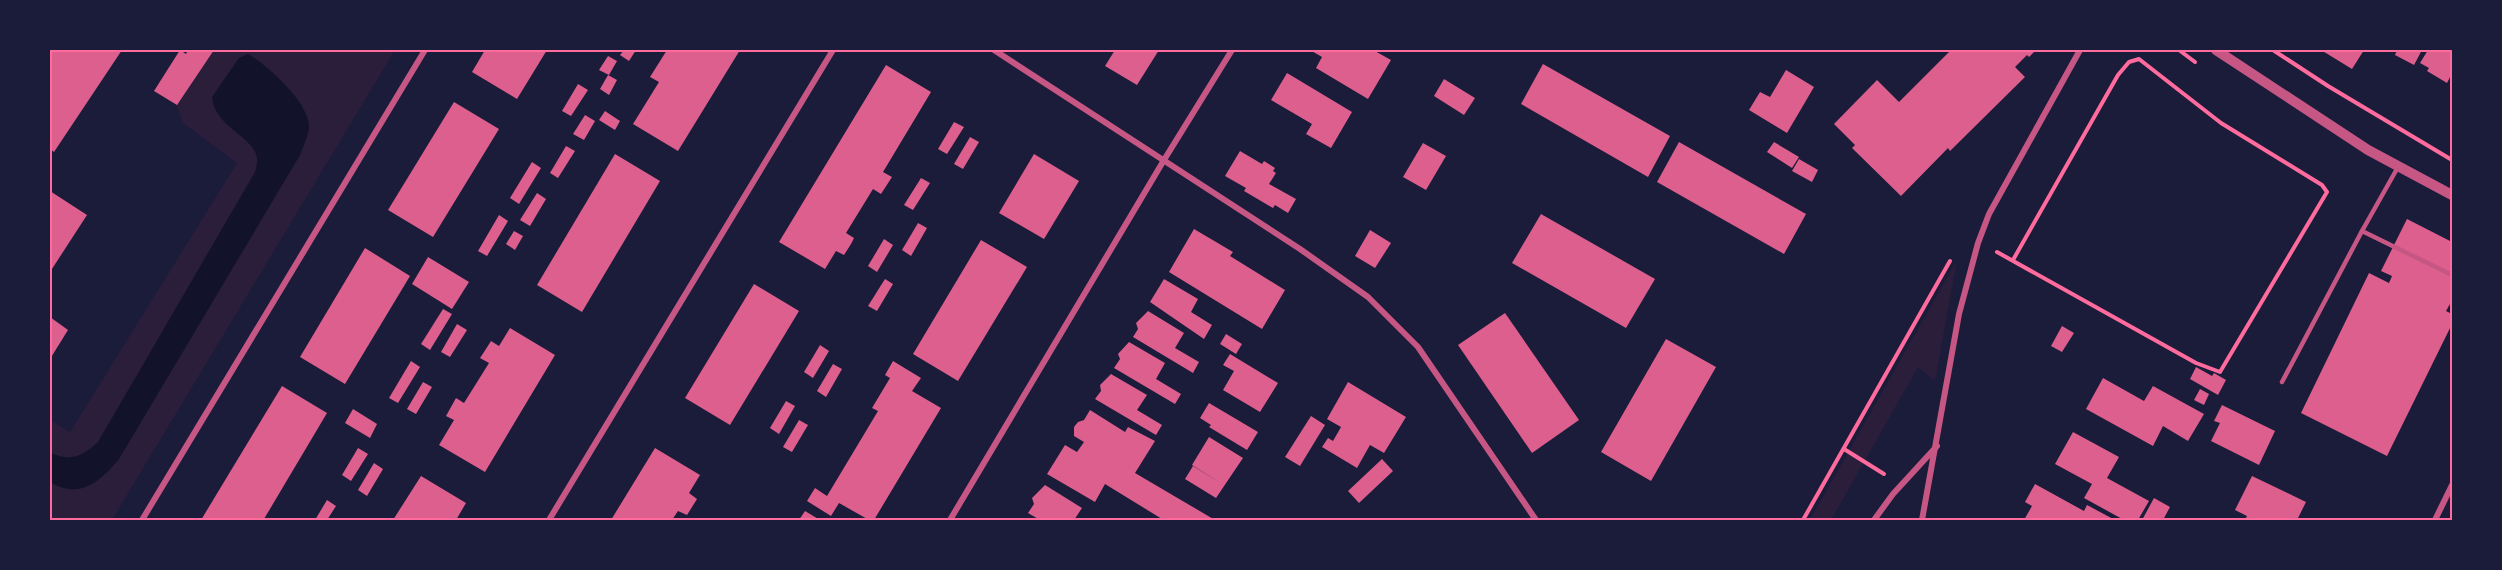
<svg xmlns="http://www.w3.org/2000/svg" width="2502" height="570" font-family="'Sofia Sans Condensed',sans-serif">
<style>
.green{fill:#2a1e3b}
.water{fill:#12122b}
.building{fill:#dd5f8e}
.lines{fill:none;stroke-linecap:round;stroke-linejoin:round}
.path{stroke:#ff6b9d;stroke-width:4}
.service{stroke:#c65784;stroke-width:4.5}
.minor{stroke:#c65784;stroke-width:6}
.tertiary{stroke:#c65784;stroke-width:10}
.neatline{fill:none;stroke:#ff6b9d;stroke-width:2}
</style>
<rect width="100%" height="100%" fill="#1b1b3a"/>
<g class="green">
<polygon points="211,50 395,50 112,520 50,520 50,420 70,432 237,163 183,123 176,104"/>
<polygon points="1957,260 1935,381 1918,367 1831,520 1810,520"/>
</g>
<path class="water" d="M248,54C267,65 311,104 309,128C308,136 303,147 300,155L119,459C100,482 79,500 50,482V452C69,463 83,456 98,442L255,172C256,168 258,162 257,158C253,135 215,128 212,97L239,58Z"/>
<g class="building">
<polygon points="50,50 122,50 54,152 50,149"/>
<polygon points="180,50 186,54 188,50 214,50 177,105 154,91"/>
<polygon points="485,50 547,50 517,99 472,72"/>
<polygon points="624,50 636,50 629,61 620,55"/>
<polygon points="667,50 740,50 678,151 633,124 659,82 650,77"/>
<polygon points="1115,50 1159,50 1137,85 1105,66"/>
<polygon points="1310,50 1373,50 1391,60 1368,99 1316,68 1322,57"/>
<polygon points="1951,50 2036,50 2029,57 2027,55 2015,67 2025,77 1950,151 1948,148 1901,196 1852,148 1855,145 1834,124 1877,80 1899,102"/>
<polygon points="2321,50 2364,50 2352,69"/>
<polygon points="2397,50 2422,50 2414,65 2395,55"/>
<polygon points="2428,50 2452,50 2452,73 2447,83 2427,71 2429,68 2420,63"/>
<polygon points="608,56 617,61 609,75 599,70"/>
<polygon points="1543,64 1670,136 1648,177 1521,104"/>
<polygon points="886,65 931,92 883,172 892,177 881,194 873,189 846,233 854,238 851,244 844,255 836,251 825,269 779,242"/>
<polygon points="1786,70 1814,87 1787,133 1749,110 1760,92 1770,97"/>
<polygon points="1287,73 1352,112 1331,148 1306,134 1312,124 1271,100"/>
<polygon points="608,75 617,80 609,95 600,89"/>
<polygon points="1444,79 1475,98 1464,115 1434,96"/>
<polygon points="578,84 588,90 571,116 562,111"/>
<polygon points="454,102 499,129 433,237 388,210"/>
<polygon points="605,111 620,121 615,130 599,120"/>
<polygon points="585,115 595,121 584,140 573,134"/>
<polygon points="954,122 964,127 947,154 938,149"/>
<polygon points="970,137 979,142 963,169 954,164"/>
<polygon points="1679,142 1806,214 1784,254 1657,182"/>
<polygon points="1774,142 1799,157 1792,168 1767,152"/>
<polygon points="1423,143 1446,156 1426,190 1403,177"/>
<polygon points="566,146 575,151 558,178 550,173"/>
<polygon points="1240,151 1262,164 1264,161 1275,168 1273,171 1276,173 1269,184 1296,199 1288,213 1275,205 1273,208 1244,191 1246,188 1225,176"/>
<polygon points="615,154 660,181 582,312 537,285"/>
<polygon points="1034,154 1079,181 1044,239 999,213"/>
<polygon points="1799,159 1818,170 1812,182 1792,171"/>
<polygon points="532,162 541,168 519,204 510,198"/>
<polygon points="921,178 930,183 913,210 904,205"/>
<polygon points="50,191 87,215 50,272"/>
<polygon points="537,193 546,199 530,226 520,220"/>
<polygon points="1541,214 1655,279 1626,328 1512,263"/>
<polygon points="499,215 508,221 487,256 478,251"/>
<polygon points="2407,219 2452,242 2452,306 2450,304 2446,311 2452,314 2452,324 2387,456 2301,413 2369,273 2389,283 2392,276 2381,271"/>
<polygon points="918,223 927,228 911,256 902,250"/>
<polygon points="1194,229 1233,252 1230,256 1285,290 1262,329 1169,272"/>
<polygon points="1370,230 1391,243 1375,268 1355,256"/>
<polygon points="514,231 523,236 515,250 506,244"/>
<polygon points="884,239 893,245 877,272 868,266"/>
<polygon points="981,240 1027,267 958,381 913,354"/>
<polygon points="365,248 410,276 345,384 300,357"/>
<polygon points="428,257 469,282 452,309 412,284"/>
<polygon points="885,279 893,284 877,311 868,306"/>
<polygon points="1164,279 1198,299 1191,312 1212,325 1204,339 1150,302"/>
<polygon points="754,284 799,311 730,425 685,398"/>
<polygon points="443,309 452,314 430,350 421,344"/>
<polygon points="1148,311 1184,333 1175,348 1199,362 1193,373 1133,337 1138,329 1136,323"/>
<polygon points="1505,313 1579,420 1532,453 1458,345"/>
<polygon points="50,317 68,330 50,359"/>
<polygon points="457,324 467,330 450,357 441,352"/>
<polygon points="2062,326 2074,333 2062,352 2051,346"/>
<polygon points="510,328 555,355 485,472 439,445 454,420 446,416 456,398 464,403 489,363 480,358 484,352 491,341 499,346"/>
<polygon points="1226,334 1242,344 1236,354 1220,344"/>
<polygon points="1666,339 1716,367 1651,481 1601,452"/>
<polygon points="1129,342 1165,363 1156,379 1181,394 1175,404 1114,368 1120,359 1118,354"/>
<polygon points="820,345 829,351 813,378 804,372"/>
<polygon points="1230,354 1278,383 1260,412 1223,390 1234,371 1223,365"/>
<polygon points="411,361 420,367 398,403 389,398"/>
<polygon points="893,361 921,378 912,391 941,408 874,520 869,520 839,503 831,516 807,501 815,488 827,496 878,411 872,408 890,378 885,375"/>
<polygon points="833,364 842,369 826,397 817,391"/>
<polygon points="2196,367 2212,376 2214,373 2226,380 2218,395 2190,379"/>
<polygon points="1111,374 1147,395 1137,410 1162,425 1156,435 1095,399 1101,391 1100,385"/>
<polygon points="2103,378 2144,401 2153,386 2204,414 2188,441 2163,426 2153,446 2086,409"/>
<polygon points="423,382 432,387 416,414 407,409"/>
<polygon points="1348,382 1406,417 1384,453 1370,445 1357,468 1322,447 1328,438 1333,441 1341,427 1327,419"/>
<polygon points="282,386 327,413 264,519 263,520 201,520"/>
<polygon points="2200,389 2209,394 2204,405 2194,400"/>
<polygon points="786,401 795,406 779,434 770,428"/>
<polygon points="1209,403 1258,432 1247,450 1209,427 1211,425 1200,418"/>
<polygon points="2222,405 2275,431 2259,465 2211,441 2220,423 2214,421"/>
<polygon points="353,409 377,424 370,438 345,423"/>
<polygon points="1090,410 1125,432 1128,427 1155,441 1135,473 1215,520 1161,520 1162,519 1105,484 1095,502 1047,474 1065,445 1077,452 1084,442 1074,436 1074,427 1078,422 1084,420"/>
<polygon points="1311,416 1325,425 1300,466 1285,457"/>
<polygon points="799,420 808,425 792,452 783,447"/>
<polygon points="2073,432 2119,457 2107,478 2149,501 2138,520 2124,520 2084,498 2092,484 2055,464"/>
<polygon points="1209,437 1243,458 1216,498 1185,479 1193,466 1222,484 1192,465"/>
<polygon points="358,448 368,454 351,481 342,475"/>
<polygon points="655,448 700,475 689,493 697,499 687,515 678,511 672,520 611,520"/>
<polygon points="1382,459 1393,471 1359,503 1348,491"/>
<polygon points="374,463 383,469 367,496 358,490"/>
<polygon points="421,476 466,503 456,520 393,520"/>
<polygon points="2252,476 2306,502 2297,520 2245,520 2247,516 2235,510"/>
<polygon points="2035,484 2084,511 2087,505 2115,520 2024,520 2032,506 2025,502"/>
<polygon points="1045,485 1082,508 1074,520 1040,520 1028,513 1034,504 1032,498"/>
<polygon points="2154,498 2170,507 2163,520 2142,520"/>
<polygon points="327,500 336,506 327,520 315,520"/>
<polygon points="805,511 820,520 799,520"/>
</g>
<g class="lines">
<g class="path">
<polyline points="2179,50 2195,62"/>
<polyline points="2273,50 2328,86 2452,160"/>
<polyline points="1997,252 2196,363 2220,372 2327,192 2322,185 2221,123 2139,59 2129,62 2118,75 2013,260"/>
<polyline points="1844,449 1884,474"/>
<polyline points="1803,520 1950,261"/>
</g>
<g class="service">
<polyline points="2398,167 2362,231 2452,275"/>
<polyline points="2282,382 2362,231"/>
</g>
<g class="minor">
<polyline points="994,50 1300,249 1368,297 1418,347 1536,520"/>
<polyline points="142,520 425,50"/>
<polyline points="549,520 833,50"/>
<polyline points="950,520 1164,160 1232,50"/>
<polyline points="1874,520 1893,494 1937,446"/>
<polyline points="1922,520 1959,314 1978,243 1989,214 2080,50"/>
<polyline points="2435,520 2452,485"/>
</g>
<polyline class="tertiary" points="2216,50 2368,150 2452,195"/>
</g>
<rect width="2502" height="570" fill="none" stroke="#1b1b3a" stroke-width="102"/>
<rect x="51" y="51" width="2400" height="468" class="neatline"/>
</svg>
